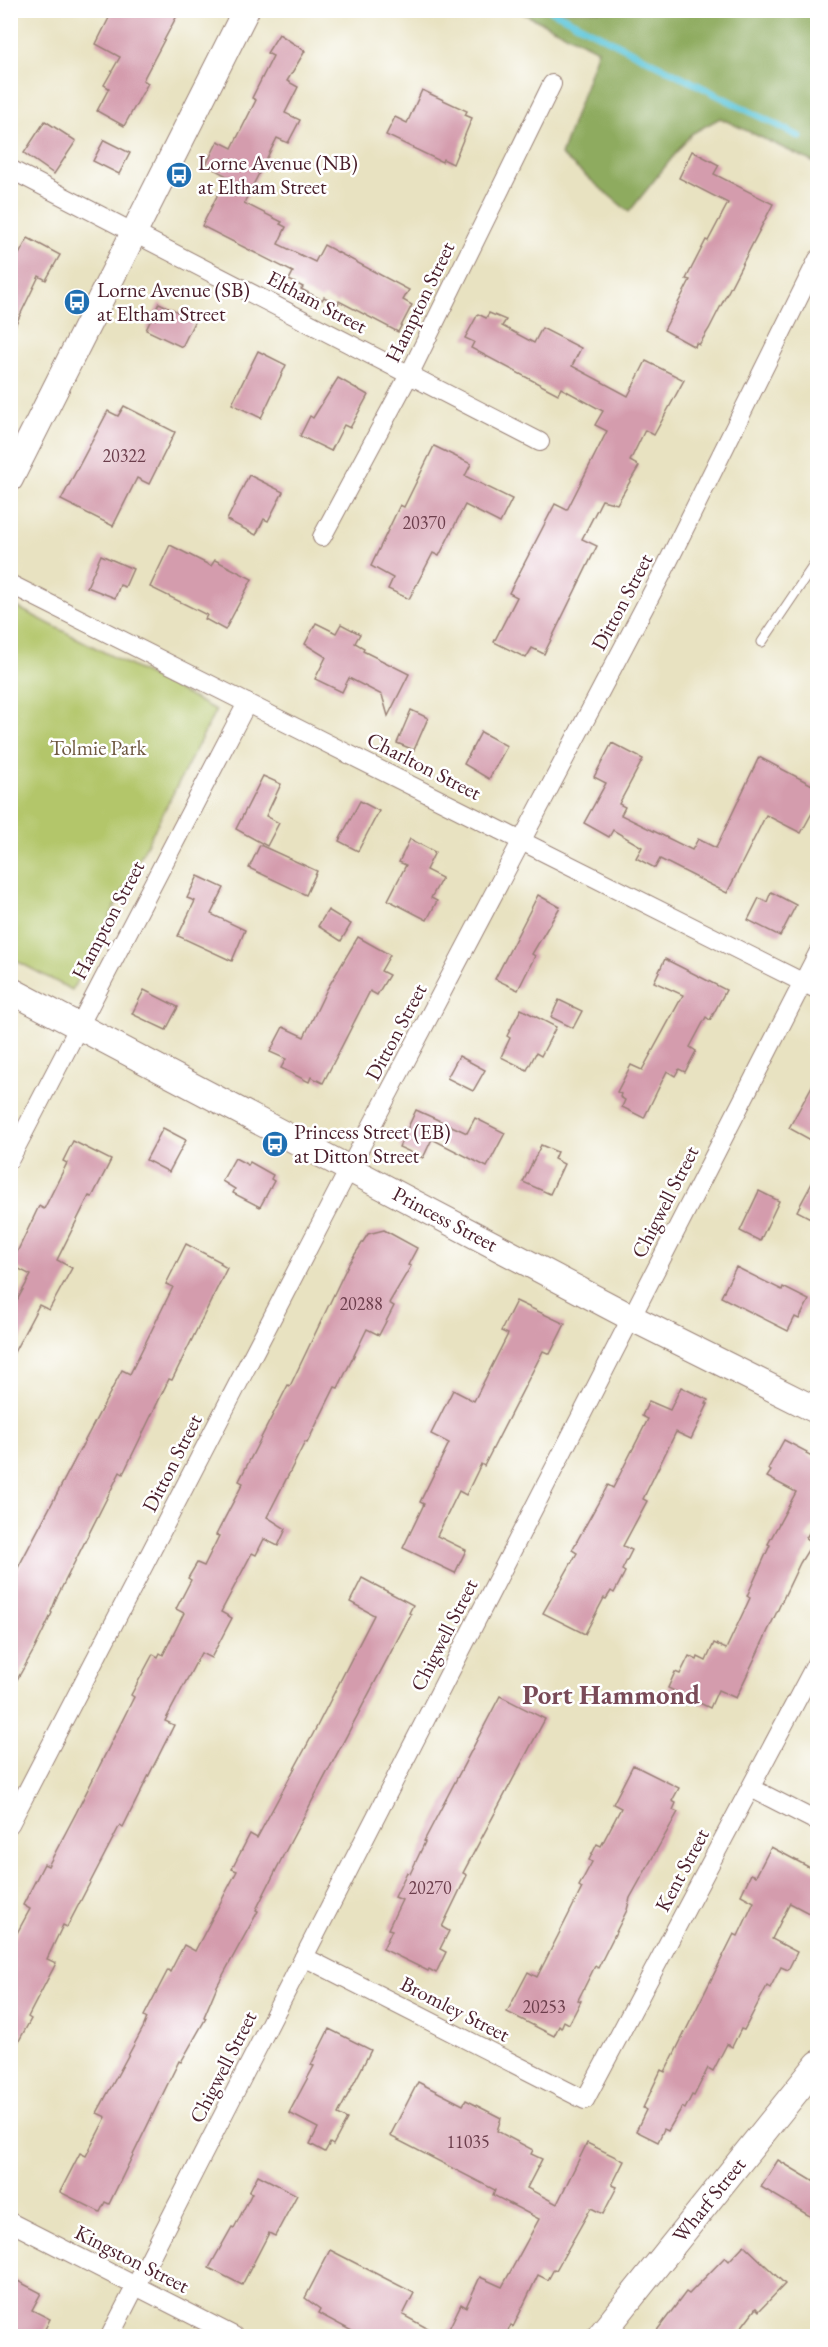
<svg xmlns="http://www.w3.org/2000/svg" width="828" height="2347" font-family="'EB Garamond',serif">
<style>
.green{fill:#b3c66a;stroke:#7e724a;stroke-width:1.5}
.forest{fill:#8eab5e;stroke:#6c6544;stroke-width:1.5}
.lines{fill:none;stroke-linecap:round;stroke-linejoin:round}
.stream{stroke:#5fc7db;stroke-width:7}
.building{fill:#d49cad}
.lane-casing{stroke:#998076;stroke-width:11}
.street-casing{stroke:#998076;stroke-width:20}
.secondary-casing{stroke:#998076;stroke-width:28}
.lane{stroke:#fff;stroke-width:9}
.street{stroke:#fff;stroke-width:18}
.secondary{stroke:#fff;stroke-width:26}
.labels{text-anchor:middle;stroke-width:5;stroke-linejoin:round;paint-order:stroke}
.number-label{font-size:18px;fill:#6c3e4c}
.poi-label{font-size:21px;fill:#4a1f2b;stroke:#fff;text-anchor:start}
.street-label{font-size:21px;fill:#4a1f2b;stroke:#fff}
.park-label{font-size:21px;fill:#6f5941;stroke:#fff}
.district-label{font-size:27px;font-weight:bold;fill:#7a4b58;stroke:#fff}
</style>
<rect width="100%" height="100%" fill="#fff"/>
<filter id="ink" filterUnits="userSpaceOnUse"><feTurbulence type="fractalNoise" baseFrequency=".0167" numOctaves="2"/><feDisplacementMap in="SourceGraphic" scale="12" xChannelSelector="R" yChannelSelector="G"/><feConvolveMatrix kernelMatrix="1 2 1 2 8 2 1 2 1" color-interpolation-filters="sRGB"/></filter>
<filter id="wash" filterUnits="userSpaceOnUse"><feTurbulence type="fractalNoise" baseFrequency=".008" numOctaves="4" result="noise"/><feDisplacementMap in="SourceGraphic" scale="24" xChannelSelector="R" yChannelSelector="G"/><feGaussianBlur stdDeviation="1.35" result="paint"/><feColorMatrix in="noise" values="0 0 0 0 0 0 0 0 0 0 0 0 0 0 0 0 0 1.4 0 .05"/><feComposite in="paint" operator="in"/></filter>
<g filter="url(#wash)">
<rect width="100%" height="100%" fill="#e8e2c1"/>
<polygon class="green" points="11,604 216,710 72,990 11,958"/>
<polygon class="forest" points="518,11 817,11 817,164 720,118 691,134 629,212 561,155 598,50"/>
<g class="lines">
<polyline class="stream" points="550,10 800,137"/>
</g>
<g id="blocks">
<g class="building">
<polygon points="113,10 180,10 143,80 148,83 124,126 97,111 109,88 104,85 120,57 96,44"/>
<polygon points="279,34 305,51 287,81 298,87 285,113 300,120 288,143 277,138 244,203 282,222 280,224 286,227 278,244 315,262 324,245 409,290 403,300 412,305 398,332 339,301 338,304 324,297 322,300 301,289 303,287 289,280 293,272 202,226 227,176 206,165 218,141 232,148 256,100 252,98 273,56 267,53"/>
<polygon points="422,90 467,111 465,115 472,118 453,164 443,159 442,162 386,135 395,117 407,123"/>
<polygon points="45,121 76,141 54,174 24,153"/>
<polygon points="104,140 130,153 119,174 93,161"/>
<polygon points="692,151 719,165 714,174 773,204 709,329 699,345 696,343 695,347 664,330 690,280 686,279 706,240 708,241 728,203 679,178"/>
<polygon points="28,238 60,255 46,280 39,276 10,336 10,271"/>
<polygon points="159,303 195,320 182,347 146,330"/>
<polygon points="489,313 506,320 502,326 534,343 542,328 581,348 572,366 628,396 646,361 684,380 654,435 645,430 630,461 639,466 617,504 602,500 582,539 597,546 544,654 532,648 526,658 494,642 517,597 509,593 555,504 567,510 607,431 595,425 603,411 561,388 558,394 471,348 474,342 465,338 478,314 486,318"/>
<polygon points="258,351 286,365 261,418 232,404"/>
<polygon points="338,378 368,395 350,428 344,425 331,451 300,436 310,416 313,418"/>
<polygon points="124,406 175,432 149,484 137,478 113,526 61,500 108,411 118,416"/>
<polygon points="434,446 471,464 465,476 512,499 500,523 465,505 439,556 433,553 409,599 388,589 393,578 371,566 400,505 404,507"/>
<polygon points="249,475 283,492 268,521 264,519 256,535 227,520"/>
<polygon points="170,545 211,566 215,560 252,579 225,630 205,619 207,615 150,587"/>
<polygon points="101,555 133,569 125,587 120,585 115,598 87,587"/>
<polygon points="316,623 336,633 341,624 360,634 355,643 364,648 363,651 409,674 388,716 382,695 349,678 342,692 315,679 326,657 305,644"/>
<polygon points="411,710 428,718 414,750 397,743"/>
<polygon points="481,732 507,746 489,779 464,764"/>
<polygon points="612,743 643,759 619,804 625,807 621,815 692,850 698,839 716,848 759,757 818,788 818,802 801,833 766,815 727,893 660,859 655,868 636,858 642,847 613,830 609,837 584,823 606,783 594,777"/>
<polygon points="263,776 281,784 266,816 279,823 267,846 236,829"/>
<polygon points="360,801 379,811 358,851 339,841"/>
<polygon points="410,839 435,852 426,870 442,878 431,898 437,901 427,920 388,900 406,865 399,862"/>
<polygon points="260,845 317,871 306,895 249,868"/>
<polygon points="198,876 224,888 211,914 245,930 232,961 178,936 195,901 187,898"/>
<polygon points="771,892 796,905 780,936 748,920 759,898 767,902"/>
<polygon points="538,895 560,907 532,954 535,956 518,990 495,979"/>
<polygon points="328,910 351,924 341,941 318,926"/>
<polygon points="358,937 390,955 381,971 389,975 377,995 370,991 323,1083 311,1077 309,1082 281,1068 286,1059 270,1052 283,1027 304,1037 327,989"/>
<polygon points="665,959 726,990 710,1020 706,1017 690,1047 696,1051 685,1072 679,1069 675,1076 667,1071 644,1118 622,1107 625,1100 620,1097 621,1094 617,1092 631,1065 642,1070 683,995 654,982"/>
<polygon points="144,990 178,1007 166,1030 132,1014"/>
<polygon points="559,1000 582,1011 573,1028 551,1017"/>
<polygon points="521,1009 556,1027 541,1056 536,1053 527,1070 501,1057 510,1038 507,1036"/>
<polygon points="459,1056 485,1070 473,1091 447,1078"/>
<polygon points="818,1075 818,1144 789,1128"/>
<polygon points="416,1110 467,1133 475,1118 505,1133 487,1167 432,1139 423,1158 399,1147"/>
<polygon points="163,1128 186,1140 169,1172 146,1160"/>
<polygon points="73,1141 111,1160 92,1197 89,1196 57,1260 72,1268 49,1310 39,1305 10,1360 10,1313 31,1275 11,1265 39,1206 44,1209 67,1163 63,1161"/>
<polygon points="541,1145 557,1152 554,1159 564,1164 550,1194 523,1182"/>
<polygon points="235,1158 248,1165 250,1162 273,1175 271,1179 274,1181 260,1207 233,1193 235,1189 222,1181"/>
<polygon points="818,1172 818,1222 797,1211"/>
<polygon points="759,1191 779,1201 760,1241 740,1231"/>
<polygon points="384,1230 417,1248 408,1265 411,1266 389,1303 394,1306 379,1335 367,1329 338,1388 335,1387 307,1443 305,1442 267,1517 286,1529 278,1546 264,1539 256,1555 252,1553 221,1612 232,1618 211,1658 201,1653 165,1721 174,1725 123,1827 120,1825 67,1927 63,1925 47,1959 56,1963 28,2017 31,2019 10,2057 10,1946 30,1909 23,1905 44,1864 48,1866 76,1813 134,1697 131,1695 153,1654 158,1657 160,1653 163,1655 184,1613 176,1609 191,1580 188,1578 197,1563 204,1566 219,1536 216,1535 243,1483 239,1481 288,1385 290,1386 348,1265 368,1234"/>
<polygon points="186,1244 221,1262 220,1264 227,1268 172,1380 169,1379 123,1474 120,1472 56,1599 51,1612 52,1613 35,1648 10,1692 10,1583 122,1370 130,1374 173,1287 166,1284"/>
<polygon points="736,1267 782,1290 783,1287 809,1300 799,1319 795,1317 788,1331 721,1297"/>
<polygon points="516,1301 565,1324 550,1354 543,1351 484,1466 481,1464 466,1495 459,1491 437,1536 466,1550 455,1573 403,1548 424,1504 420,1502 449,1443 431,1434 453,1390 474,1401 508,1334 501,1331"/>
<polygon points="681,1387 708,1400 706,1404 708,1404 691,1439 676,1432 643,1499 647,1501 623,1546 632,1550 622,1570 625,1572 614,1593 611,1591 606,1599 604,1598 585,1634 543,1613 577,1553 572,1550 608,1485 613,1488 648,1419 642,1416 649,1401 670,1410"/>
<polygon points="784,1440 807,1452 806,1454 818,1460 818,1518 806,1538 813,1542 800,1563 736,1698 718,1690 710,1708 668,1688 675,1672 680,1674 689,1656 697,1660 698,1657 706,1661 714,1643 726,1649 750,1598 747,1596 770,1545 768,1544 796,1492 767,1477 771,1471 768,1469"/>
<polygon points="362,1578 413,1605 409,1613 411,1614 284,1854 256,1910 258,1911 217,1986 204,2017 206,2018 181,2062 179,2061 109,2204 105,2202 100,2212 60,2192 80,2153 86,2156 106,2117 97,2113 143,2028 147,2018 144,2016 168,1970 170,1972 184,1945 195,1951 237,1871 232,1869 250,1834 257,1838 313,1734 374,1615 350,1602"/>
<polygon points="500,1696 545,1719 463,1873 467,1875 442,1927 449,1931 440,1949 446,1952 436,1973 429,1969 428,1971 383,1949 392,1930 388,1929 402,1900 395,1897 407,1872 410,1874 425,1842 424,1841"/>
<polygon points="633,1765 679,1788 672,1801 676,1803 673,1810 678,1812 630,1898 627,1910 598,1968 595,1966 578,2000 581,2001 569,2024 564,2021 561,2028 559,2026 554,2036 507,2012 528,1972 537,1977 570,1912 582,1888 579,1886 592,1862 589,1860 597,1844 601,1846 621,1808 613,1804"/>
<polygon points="771,1847 818,1872 818,1918 790,1903 772,1939 797,1952 788,1970 781,1967 770,1988 767,1986 744,2030 741,2029 732,2047 727,2044 713,2071 708,2068 694,2096 692,2095 685,2109 682,2107 668,2131 664,2129 658,2142 636,2131 646,2110 643,2108 661,2070 665,2072 734,1934 738,1936 754,1902 741,1895 751,1874 756,1876"/>
<polygon points="329,2029 371,2050 338,2114 347,2119 333,2145 330,2143 325,2152 310,2144 318,2128 289,2113 314,2066 311,2065"/>
<polygon points="418,2082 463,2105 466,2100 501,2118 497,2131 533,2150 531,2154 542,2159 527,2188 557,2204 587,2143 624,2161 612,2185 617,2187 603,2214 591,2208 556,2270 554,2269 548,2280 538,2275 513,2327 511,2325 505,2337 445,2337 461,2304 466,2307 480,2277 502,2287 539,2219 493,2195 495,2190 390,2136"/>
<polygon points="778,2160 818,2184 818,2221 761,2187"/>
<polygon points="258,2175 297,2195 275,2236 269,2233 242,2285 209,2268 232,2227 234,2228 252,2193 249,2192"/>
<polygon points="744,2245 785,2284 759,2311 756,2308 734,2337 652,2337 686,2292 689,2294 725,2257 729,2261"/>
<polygon points="330,2250 414,2293 403,2315 443,2337 363,2337 318,2313 320,2309 305,2298"/>
<polygon points="10,2277 41,2293 32,2310 50,2319 41,2337 28,2337 10,2327"/>
</g>
</g>
</g>
<g filter="url(#ink)">
<use href="#blocks" fill-opacity="0" stroke="#998076" stroke-width="1.5"/>
<g class="lines">
<defs>
<polyline id="lane" points="762,642 818,559"/>
<g id="street">
<polyline points="10,169 540,442"/>
<polyline points="322,537 409,375 552,84"/>
<polyline points="10,584 818,990"/>
<polyline points="10,1159 247,703"/>
<polyline points="751,1788 818,1822"/>
<polyline points="10,1824 361,1146 664,570 818,259"/>
<polyline points="304,1957 585,2100 818,1660"/>
<polyline points="10,2222 234,2336"/>
<polyline points="110,2336 818,953"/>
</g>
<g id="secondary">
<polyline points="10,479 246,10"/>
<polyline points="10,990 632,1318 818,1411"/>
<polyline points="600,2336 818,2064"/>
</g>
</defs>
<use href="#lane" class="lane-casing"/>
<use href="#street" class="street-casing"/>
<use href="#secondary" class="secondary-casing"/>
<use href="#lane" class="lane"/>
<use href="#street" class="street"/>
<use href="#secondary" class="secondary"/>
</g>
</g>
<defs>
<symbol id="bus-disc" viewBox="-11 -11 22 22"><circle r="9.5" fill="#1f6fb2" stroke="#fff"/><path d="M-5-6H5V4H4V6H2V4H-2V6H-4V4H-5ZM-3.5-4V0h7V-4ZM-3.5 1.2v1.5H-2V1.2ZM2 1.2v1.5H3.5V1.2Z" fill="#fff"/></symbol>
</defs>
<g fill-rule="evenodd">
<use href="#bus-disc" x="164" y="160" width="30" height="30"/>
<use href="#bus-disc" x="62" y="287" width="30" height="30"/>
<use href="#bus-disc" x="260" y="1129" width="30" height="30"/>
</g>
<g class="labels">
<g class="number-label">
<text x="124" y="462">20322</text>
<text x="424" y="529">20370</text>
<text x="361" y="1310">20288</text>
<text x="430" y="1894">20270</text>
<text x="544" y="2013">20253</text>
<text x="468" y="2148">11035</text>
</g>
<g class="poi-label">
<text x="198" y="170">Lorne Avenue (NB)<tspan x="198" dy="24">at Eltham Street</tspan></text>
<text x="97" y="297">Lorne Avenue (SB)<tspan x="97" dy="24">at Eltham Street</tspan></text>
<text x="294" y="1139">Princess Street (EB)<tspan x="294" dy="24">at Ditton Street</tspan></text>
</g>
<g class="street-label">
<text transform="translate(317 302) rotate(28)" y="7">Eltham Street</text>
<text transform="translate(420 302) rotate(-64)" y="7">Hampton Street</text>
<text transform="translate(622 602) rotate(-62)" y="7">Ditton Street</text>
<text transform="translate(424 766) rotate(27)" y="7">Charlton Street</text>
<text transform="translate(108 920) rotate(-62)" y="7">Hampton Street</text>
<text transform="translate(396 1032) rotate(-62)" y="7">Ditton Street</text>
<text transform="translate(665 1202) rotate(-63)" y="7">Chigwell Street</text>
<text transform="translate(445 1219) rotate(28)" y="7">Princess Street</text>
<text transform="translate(172 1463) rotate(-63)" y="7">Ditton Street</text>
<text transform="translate(444 1635) rotate(-63)" y="7">Chigwell Street</text>
<text transform="translate(682 1870) rotate(-62)" y="7">Kent Street</text>
<text transform="translate(455 2009) rotate(27)" y="7">Bromley Street</text>
<text transform="translate(223 2067) rotate(-63)" y="7">Chigwell Street</text>
<text transform="translate(709 2200) rotate(-51)" y="7">Wharf Street</text>
<text transform="translate(132 2259) rotate(27)" y="7">Kingston Street</text>
</g>
<g class="park-label">
<text x="98" y="755">Tolmie Park</text>
</g>
<g class="district-label">
<text x="611" y="1704">Port Hammond</text>
</g>
</g>
<rect width="828" height="2347" fill="none" stroke="#fff" stroke-width="36"/>
</svg>
